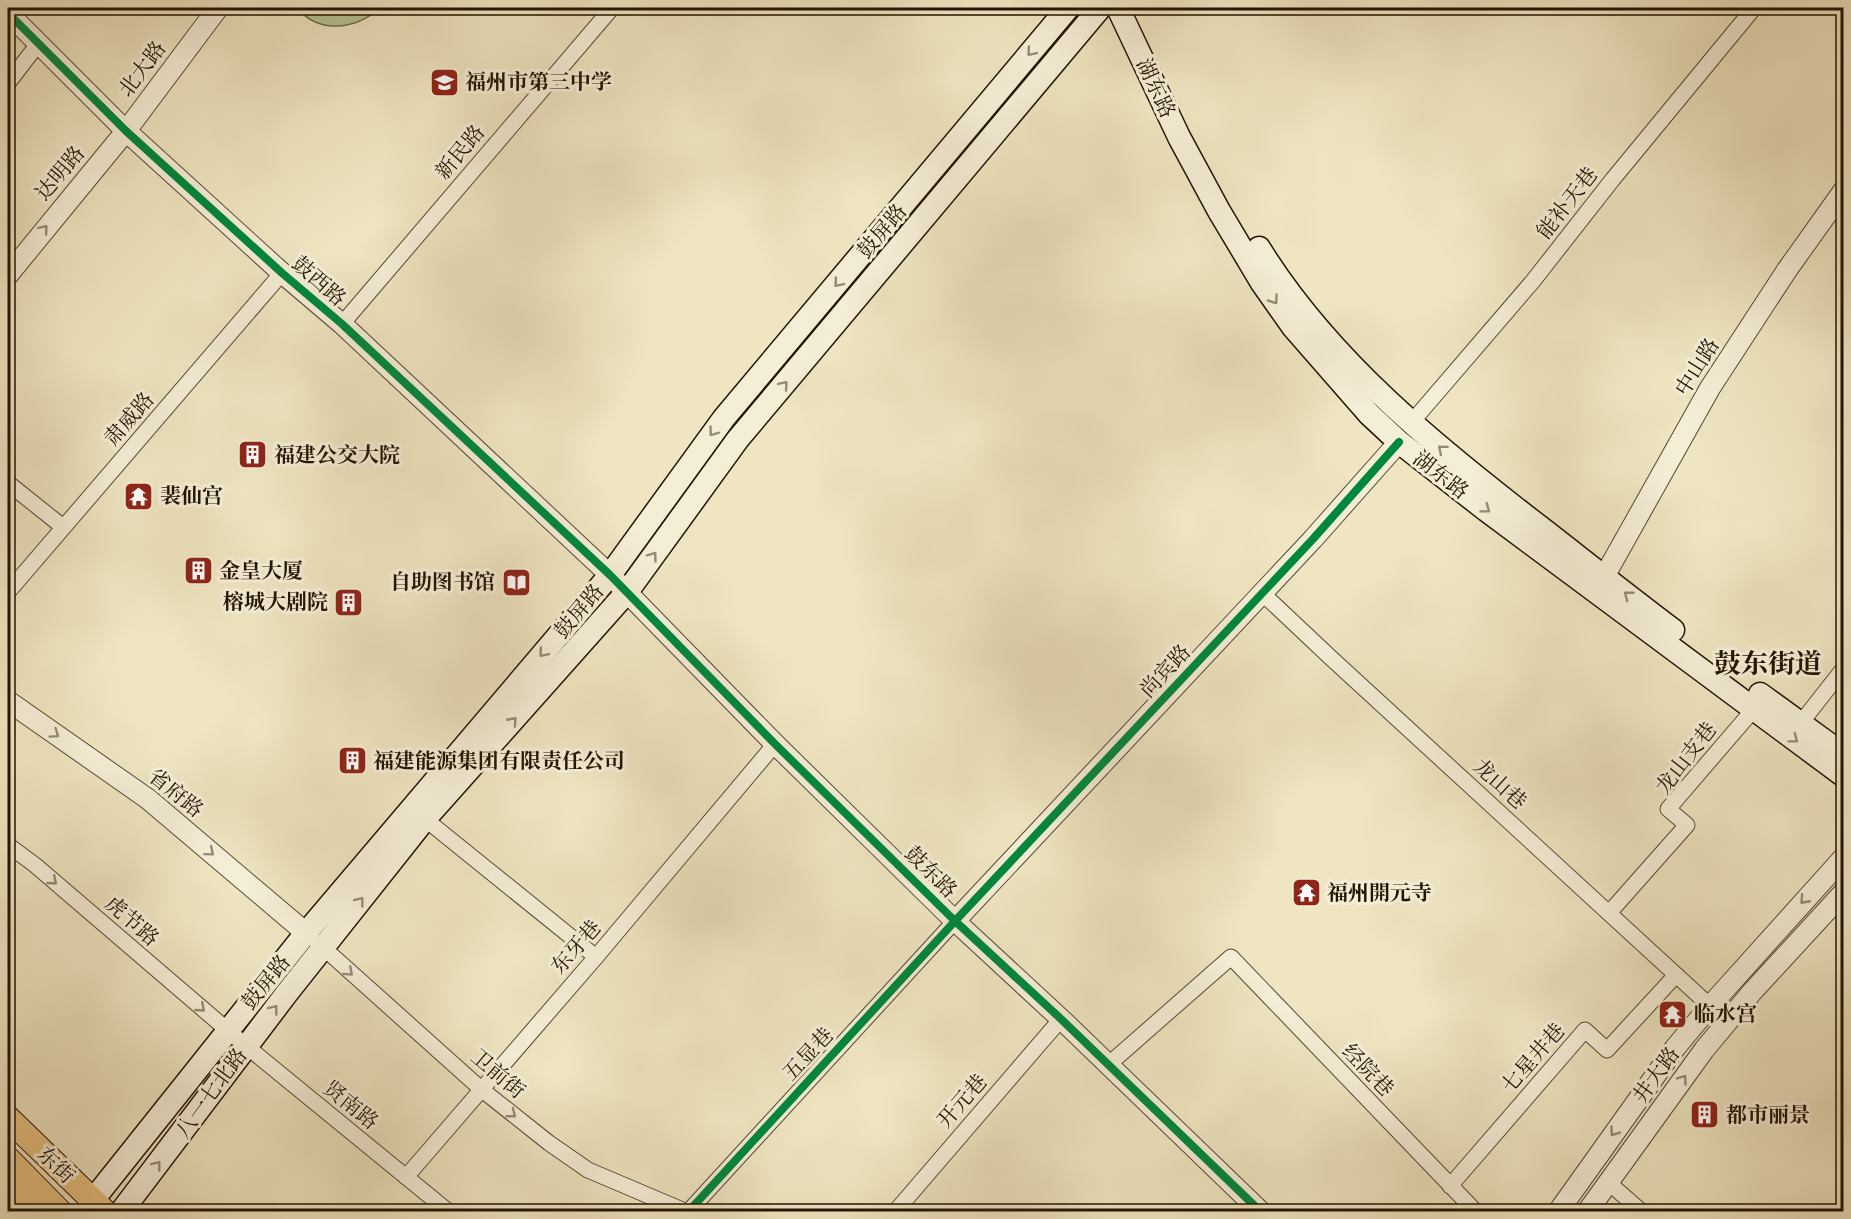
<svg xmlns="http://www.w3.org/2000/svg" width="1851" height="1219" font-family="'IM FELL English','Noto Serif SC',serif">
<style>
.green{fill:#b7c594;stroke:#6c6c4b;stroke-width:1.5}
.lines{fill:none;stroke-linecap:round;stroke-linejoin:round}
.minor-casing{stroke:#544832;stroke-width:17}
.tertiary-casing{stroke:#544832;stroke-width:22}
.secondary-casing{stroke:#211302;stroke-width:25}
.primary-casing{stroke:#211302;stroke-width:26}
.minor{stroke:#f5eed7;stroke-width:15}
.tertiary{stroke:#f5eed7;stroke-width:20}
.secondary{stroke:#f5eed7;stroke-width:22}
.primary{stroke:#e8c280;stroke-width:24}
.cycleway-casing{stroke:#f5eed7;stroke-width:11}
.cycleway{stroke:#00873e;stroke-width:8}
.oneway{stroke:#968b77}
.labels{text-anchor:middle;stroke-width:6;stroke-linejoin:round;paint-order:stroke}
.street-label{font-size:21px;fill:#211302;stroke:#f5eed7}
.poi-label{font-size:21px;font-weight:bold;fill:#211302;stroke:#f5eed7;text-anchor:start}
.district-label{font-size:27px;font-weight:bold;fill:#211302;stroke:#f5eed7}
</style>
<rect width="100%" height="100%" fill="#efe5c1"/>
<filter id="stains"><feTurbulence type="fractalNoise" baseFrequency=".00333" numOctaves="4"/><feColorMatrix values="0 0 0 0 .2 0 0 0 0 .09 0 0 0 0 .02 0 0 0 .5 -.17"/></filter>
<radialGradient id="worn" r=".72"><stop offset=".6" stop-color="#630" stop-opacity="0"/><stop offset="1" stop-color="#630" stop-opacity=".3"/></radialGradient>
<path class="green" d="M297,8H380C356,29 320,35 297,8Z"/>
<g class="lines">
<defs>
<g id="minor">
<polyline points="8,83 38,44"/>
<polyline points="342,324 612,8"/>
<polyline points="1411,423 1533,281 1613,179 1754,8"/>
<polyline points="8,483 63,527"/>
<polyline points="8,592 282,273"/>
<polyline points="1262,593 1331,658 1710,1006"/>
<polyline points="1800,724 1844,668"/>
<polyline points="425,819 596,957"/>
<polyline points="8,845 35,865 246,1046 449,1212"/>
<polyline points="1609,913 1687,825 1668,809 1754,709"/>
<polyline points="317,942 481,1089 549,1143 588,1170 687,1212"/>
<polyline points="1108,1065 1231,957 1476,1212"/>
<polyline points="406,1177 596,957 775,744"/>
<polyline points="1608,1182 1642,1212"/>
<polyline points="1450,1186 1585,1030 1607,1050 1676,975"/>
<polyline points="688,1212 955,921"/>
<polyline points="895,1212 1061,1019"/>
</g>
<g id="tertiary">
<polyline points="8,13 126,131 282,273 342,324 610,575 775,744 955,921 1061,1019 1261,1212"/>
<polyline points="8,275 126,131 218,8"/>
<polyline points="1604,577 1710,388 1787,270 1844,190"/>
<polyline points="8,701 148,799 306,933"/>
<polyline points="955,921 1313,539 1399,442"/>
<polyline points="1558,1212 1675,1048 1710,1006 1844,857"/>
<polyline points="1587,1212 1704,1050 1752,992 1844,892"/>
</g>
<g id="secondary">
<polyline points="1118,8 1179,137 1219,211 1262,283 1293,327 1369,414 1399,442 1486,510 1844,776"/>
<path d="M1259,248C1328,360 1437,448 1540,527C1585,562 1628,596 1673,630"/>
<polyline points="1760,694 1844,755"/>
<polyline points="87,1212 93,1200 306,933 610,575 724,418 1068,8"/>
<polyline points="121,1212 287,993 425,819 627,592 738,439 1100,8"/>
</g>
<g id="primary">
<polyline points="8,1118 105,1212"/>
<polyline points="8,1159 60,1212"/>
<polyline points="8,1169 26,1212"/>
</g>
</defs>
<use href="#minor" class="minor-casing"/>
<use href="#tertiary" class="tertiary-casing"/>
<use href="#secondary" class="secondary-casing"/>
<use href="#primary" class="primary-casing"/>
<use href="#minor" class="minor"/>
<use href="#tertiary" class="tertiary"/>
<use href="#secondary" class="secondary"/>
<use href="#primary" class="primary"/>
<defs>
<g id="cycleway">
<polyline points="8,13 126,131 282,273 342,324 610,575 775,744 955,921 1061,1019 1261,1212"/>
<polyline points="688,1212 955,921 1313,539 1399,442"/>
</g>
</defs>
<use href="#cycleway" class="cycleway-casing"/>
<use href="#cycleway" class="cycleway"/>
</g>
<defs><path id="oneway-chevron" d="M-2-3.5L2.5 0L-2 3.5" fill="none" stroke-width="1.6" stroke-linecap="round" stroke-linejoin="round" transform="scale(1.5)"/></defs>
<g class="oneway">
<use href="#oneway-chevron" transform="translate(1031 52) rotate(130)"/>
<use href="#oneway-chevron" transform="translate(44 229) rotate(-50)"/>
<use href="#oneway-chevron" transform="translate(838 283) rotate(130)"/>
<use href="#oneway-chevron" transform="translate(1274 300) rotate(55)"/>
<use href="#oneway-chevron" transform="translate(784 385) rotate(-50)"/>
<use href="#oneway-chevron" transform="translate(713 432) rotate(126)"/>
<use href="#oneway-chevron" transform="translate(1442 449) rotate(-140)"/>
<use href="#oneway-chevron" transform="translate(1486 509) rotate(37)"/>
<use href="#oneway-chevron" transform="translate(653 556) rotate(-54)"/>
<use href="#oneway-chevron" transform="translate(1628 595) rotate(-142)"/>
<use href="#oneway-chevron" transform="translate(543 653) rotate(130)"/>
<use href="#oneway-chevron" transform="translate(513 721) rotate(-48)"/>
<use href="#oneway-chevron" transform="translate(55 734) rotate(35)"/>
<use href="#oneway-chevron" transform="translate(1794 739) rotate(37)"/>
<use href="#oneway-chevron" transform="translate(210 852) rotate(40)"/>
<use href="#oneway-chevron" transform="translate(53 881) rotate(41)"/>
<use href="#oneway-chevron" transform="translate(1804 900) rotate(132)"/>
<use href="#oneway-chevron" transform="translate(360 901) rotate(-52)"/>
<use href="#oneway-chevron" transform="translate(349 972) rotate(42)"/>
<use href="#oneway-chevron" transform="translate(201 1008) rotate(41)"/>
<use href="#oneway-chevron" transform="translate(274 1009) rotate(-52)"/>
<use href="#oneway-chevron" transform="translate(1683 1079) rotate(-54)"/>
<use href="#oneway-chevron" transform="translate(512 1114) rotate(38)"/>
<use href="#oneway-chevron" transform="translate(1614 1132) rotate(125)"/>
<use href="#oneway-chevron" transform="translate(157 1165) rotate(-52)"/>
</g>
<defs>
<symbol id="school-square" viewBox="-11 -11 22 22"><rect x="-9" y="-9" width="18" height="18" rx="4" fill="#8f2418" stroke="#f5eed7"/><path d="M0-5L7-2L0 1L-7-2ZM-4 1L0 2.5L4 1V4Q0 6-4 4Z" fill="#fff"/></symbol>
<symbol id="building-square" viewBox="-11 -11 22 22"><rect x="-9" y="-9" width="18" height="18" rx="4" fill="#8f2418" stroke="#f5eed7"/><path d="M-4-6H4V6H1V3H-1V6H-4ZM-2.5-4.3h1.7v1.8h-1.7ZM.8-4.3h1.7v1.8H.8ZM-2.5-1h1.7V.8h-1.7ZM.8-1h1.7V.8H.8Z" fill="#fff"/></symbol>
<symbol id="temple-square" viewBox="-11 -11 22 22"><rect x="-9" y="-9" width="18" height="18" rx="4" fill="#8f2418" stroke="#f5eed7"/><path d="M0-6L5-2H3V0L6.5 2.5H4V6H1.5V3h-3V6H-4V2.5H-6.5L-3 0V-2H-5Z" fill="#fff"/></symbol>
<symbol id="library-square" viewBox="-11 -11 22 22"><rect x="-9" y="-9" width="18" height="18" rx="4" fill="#8f2418" stroke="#f5eed7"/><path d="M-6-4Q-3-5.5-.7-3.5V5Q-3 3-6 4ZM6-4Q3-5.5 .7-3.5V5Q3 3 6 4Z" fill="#fff"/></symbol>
</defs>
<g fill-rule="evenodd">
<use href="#school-square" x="428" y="66" width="33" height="33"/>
<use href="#building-square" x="236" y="438" width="33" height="33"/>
<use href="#temple-square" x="122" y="480" width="33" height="33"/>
<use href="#building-square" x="182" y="554" width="33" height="33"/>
<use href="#library-square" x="500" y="566" width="33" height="33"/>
<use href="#building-square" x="332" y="586" width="33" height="33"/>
<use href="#building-square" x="336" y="744" width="33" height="33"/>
<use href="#temple-square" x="1290" y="876" width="33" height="33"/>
<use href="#temple-square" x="1656" y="998" width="33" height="33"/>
<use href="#building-square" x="1688" y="1098" width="33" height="33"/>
</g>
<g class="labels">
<g class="street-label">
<text transform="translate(142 69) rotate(-53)" y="7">北大路</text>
<text transform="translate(1156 88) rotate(65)" y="7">湖东路</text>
<text transform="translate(460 152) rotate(-50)" y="7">新民路</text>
<text transform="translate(60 173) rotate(-50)" y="7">达明路</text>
<text transform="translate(1567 203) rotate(-52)" y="7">能补天巷</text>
<text transform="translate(882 231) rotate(-50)" y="7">鼓屏路</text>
<text transform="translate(319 281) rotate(41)" y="7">鼓西路</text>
<text transform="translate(1697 367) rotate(-58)" y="7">中山路</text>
<text transform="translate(129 419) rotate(-49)" y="7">肃威路</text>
<text transform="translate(1441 475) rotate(38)" y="7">湖东路</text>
<text transform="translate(579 611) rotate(-50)" y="7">鼓屏路</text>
<text transform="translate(1165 671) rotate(-47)" y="7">尚宾路</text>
<text transform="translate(1686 758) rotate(-52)" y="7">龙山支巷</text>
<text transform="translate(1500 784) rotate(42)" y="7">龙山巷</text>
<text transform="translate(176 793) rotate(39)" y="7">省府路</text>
<text transform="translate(931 872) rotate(45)" y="7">鼓东路</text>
<text transform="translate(132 921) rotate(41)" y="7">虎节路</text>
<text transform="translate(576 947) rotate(-49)" y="7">东牙巷</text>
<text transform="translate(266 982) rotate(-51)" y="7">鼓屏路</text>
<text transform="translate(808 1054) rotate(-47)" y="7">五显巷</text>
<text transform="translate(1533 1058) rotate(-49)" y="7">七星井巷</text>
<text transform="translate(1368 1070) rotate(46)" y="7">经院巷</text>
<text transform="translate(498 1074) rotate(40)" y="7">卫前街</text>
<text transform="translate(1656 1075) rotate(-54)" y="7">井大路</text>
<text transform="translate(211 1093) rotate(-54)" y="7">八一七北路</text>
<text transform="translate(962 1101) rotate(-49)" y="7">开元巷</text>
<text transform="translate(351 1105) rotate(39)" y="7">贤南路</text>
<text transform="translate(56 1165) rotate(44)" y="7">东街</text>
</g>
<g class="poi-label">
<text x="465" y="89">福州市第三中学</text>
<text x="274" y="462">福建公交大院</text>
<text x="160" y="503">裴仙宫</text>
<text x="219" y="578">金皇大厦</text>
<text x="495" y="589" text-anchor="end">自助图书馆</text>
<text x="328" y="609" text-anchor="end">榕城大剧院</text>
<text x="373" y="768">福建能源集团有限责任公司</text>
<text x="1327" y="900">福州開元寺</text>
<text x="1694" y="1021">临水宫</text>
<text x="1726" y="1122">都市丽景</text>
</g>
<g class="district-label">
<text x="1768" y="673">鼓东街道</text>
</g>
</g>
<rect width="1851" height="1219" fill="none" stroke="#efe5c1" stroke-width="30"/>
<rect x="9" y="9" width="1833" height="1201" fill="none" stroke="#211302" stroke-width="3"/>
<rect x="15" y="15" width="1821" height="1189" fill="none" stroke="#211302" stroke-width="1.5"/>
<rect width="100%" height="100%" filter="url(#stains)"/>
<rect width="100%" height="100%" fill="url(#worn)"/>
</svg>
